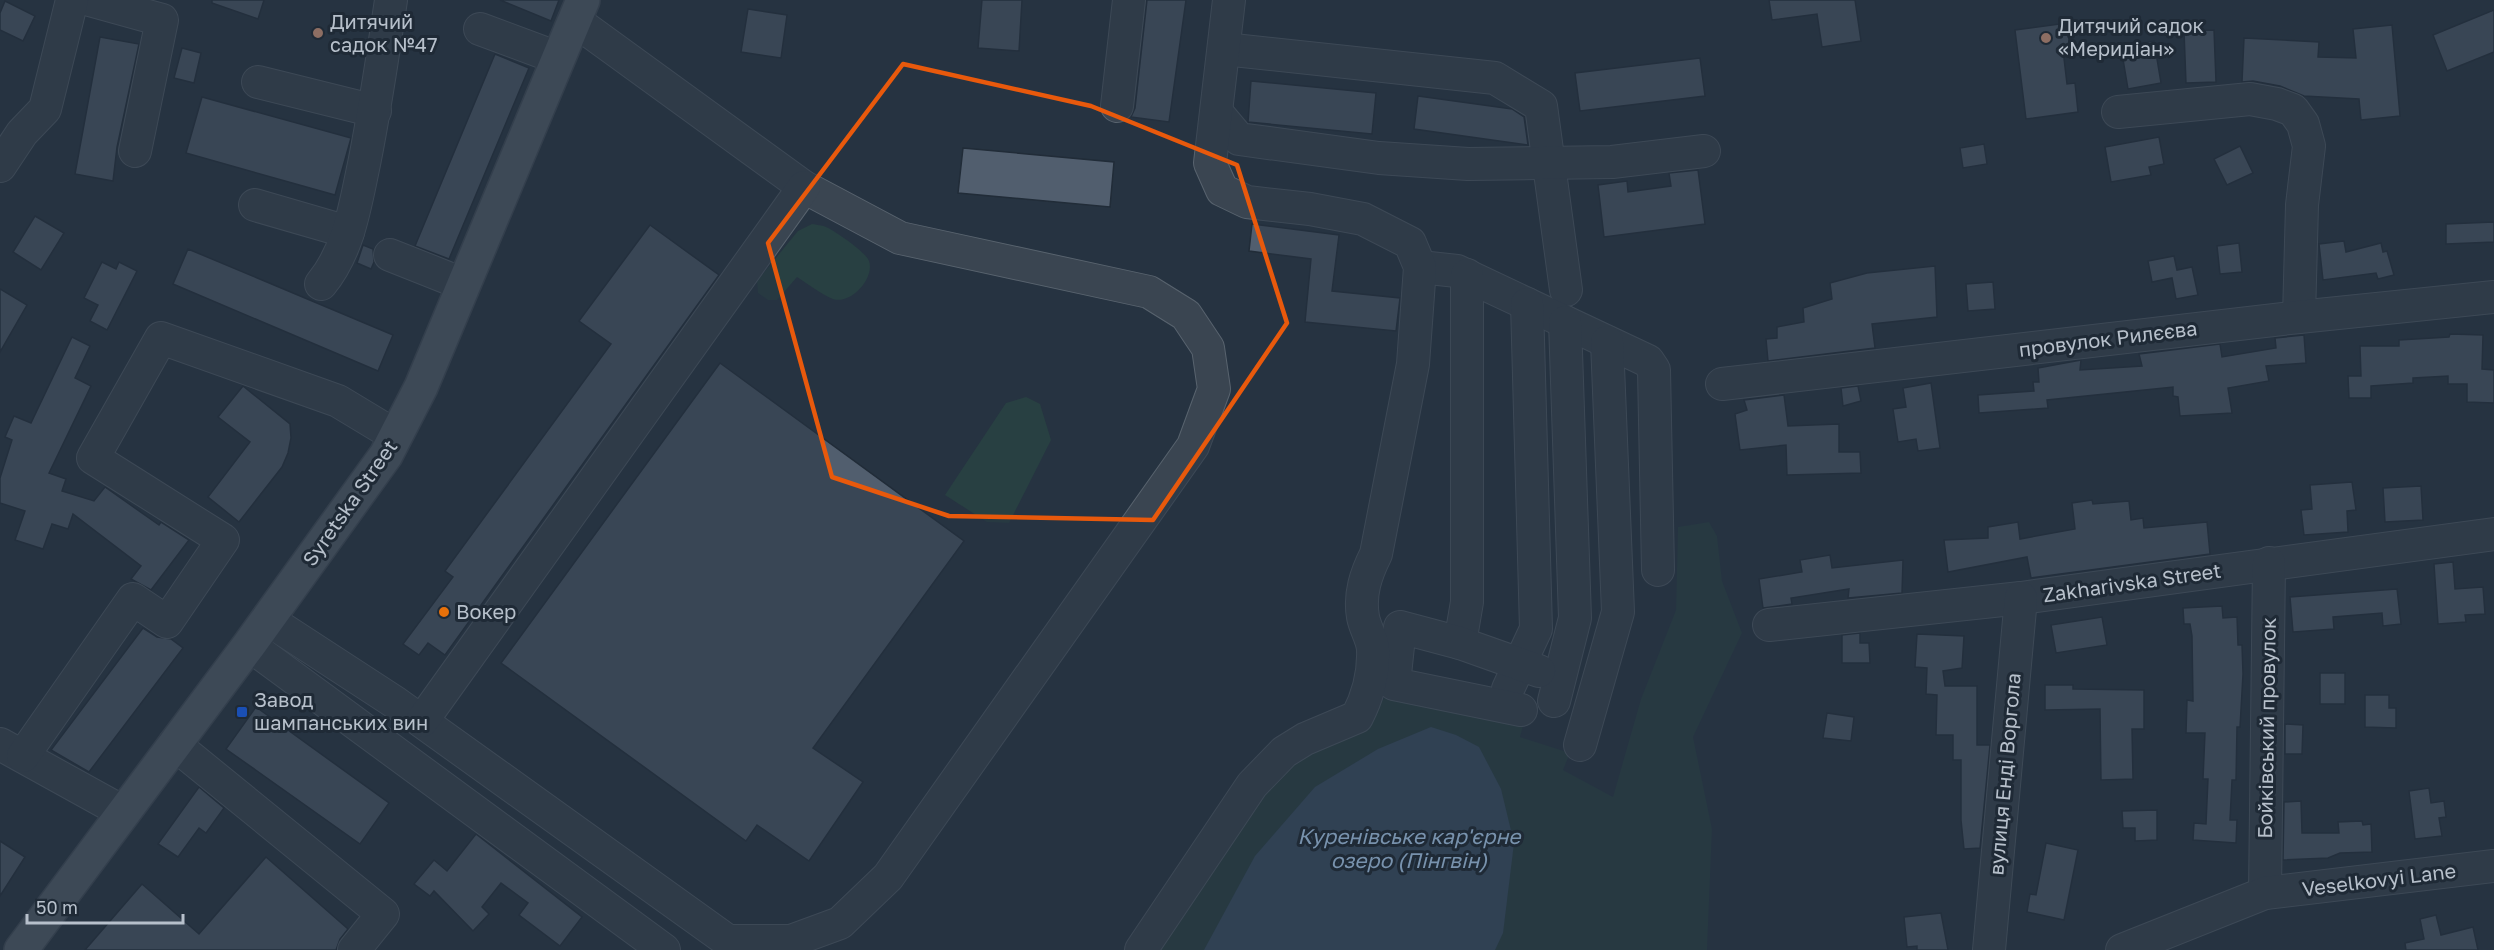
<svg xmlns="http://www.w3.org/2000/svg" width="2494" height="950" font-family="'Golos Text',sans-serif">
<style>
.green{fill:#284042}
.water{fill:#3c5269}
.building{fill:#515e6e;stroke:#212c38;stroke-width:1.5}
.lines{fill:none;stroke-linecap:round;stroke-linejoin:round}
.minor-casing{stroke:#58636e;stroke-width:34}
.major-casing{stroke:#444e5a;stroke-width:36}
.minor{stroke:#3a4551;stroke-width:32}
.major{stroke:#596470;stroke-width:33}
.marked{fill:none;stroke:#e8590c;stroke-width:4.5;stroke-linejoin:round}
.education-dot{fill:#8d6e63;stroke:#1f2a36;stroke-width:2}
.food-dot{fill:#e8710a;stroke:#1f2a36;stroke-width:2}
.transit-dot{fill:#1a4fb4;stroke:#1f2a36;stroke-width:2}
.labels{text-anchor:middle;stroke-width:6;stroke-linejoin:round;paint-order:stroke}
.poi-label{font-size:20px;fill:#b7c0cb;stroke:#1f2a36;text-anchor:start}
.street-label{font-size:20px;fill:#b7c0cb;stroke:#1f2a36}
.water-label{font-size:21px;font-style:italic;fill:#7892ad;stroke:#1f2a36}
</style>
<rect width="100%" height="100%" fill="#263341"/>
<g class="green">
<path d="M812,224C816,225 822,225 826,227C835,231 866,252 869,261C875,278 851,305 833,299C821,294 808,284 797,277L777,300H768L758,293L757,281L798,231Z"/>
<polygon points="1026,397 1040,404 1051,440 1009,523 987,522 945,495 1006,403"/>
<polygon points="1709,522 1717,536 1722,581 1742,633 1693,737 1712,829 1707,950 1144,950 1256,788 1363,719 1385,698 1441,703 1524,722 1520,737 1570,753 1563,770 1613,797 1641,699 1676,610 1678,527"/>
</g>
<polygon class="water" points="1431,727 1456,735 1479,747 1501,789 1514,843 1503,933 1495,950 1204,950 1255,856 1315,787 1378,749"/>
<g class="building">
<polygon points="212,0 264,0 258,19 212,3"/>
<polygon points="500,0 559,0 551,21"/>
<polygon points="982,0 1022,0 1019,51 978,48"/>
<polygon points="1147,0 1186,0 1169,122 1131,117 1135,108"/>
<polygon points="1769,0 1855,0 1861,41 1822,47 1817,14 1772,20"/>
<polygon points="5,1 35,16 23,41 0,30 0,13"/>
<polygon points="748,9 787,15 781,58 741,52"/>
<polygon points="2494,10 2494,52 2447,71 2433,35"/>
<polygon points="2067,23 2070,49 2063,50 2067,84 2075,83 2078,112 2026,119 2015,30"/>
<polygon points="2392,25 2400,116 2361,120 2359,99 2304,96 2280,86 2253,81 2242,82 2244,38 2319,42 2318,57 2356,58 2353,29"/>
<polygon points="2214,30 2216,82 2186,83 2184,31"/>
<polygon points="100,37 139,44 117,147 113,181 75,174"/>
<polygon points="2154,41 2161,83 2128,89 2121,47"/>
<polygon points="182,48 201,53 194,83 174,78"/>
<polygon points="495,54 529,68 449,259 415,246"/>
<polygon points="1700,58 1705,96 1580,111 1575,73"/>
<polygon points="1251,81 1376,93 1372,134 1248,122"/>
<polygon points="1418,96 1512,109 1524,117 1528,145 1414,129"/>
<polygon points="202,97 351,138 335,195 186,153"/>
<polygon points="2159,137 2164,164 2149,167 2151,175 2111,182 2105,147"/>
<polygon points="1984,144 1987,164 1963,168 1960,148"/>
<polygon points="2240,146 2253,173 2227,185 2214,159"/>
<polygon points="963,148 1114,162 1110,207 958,193"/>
<polygon points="1698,170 1705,224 1604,237 1598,185 1627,181 1628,192 1671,186 1669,173"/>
<polygon points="35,216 64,233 41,270 13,252"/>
<polygon points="2494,222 2494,242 2446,244 2446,224"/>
<polygon points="1252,224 1339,235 1332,291 1400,298 1396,331 1305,322 1311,259 1249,251"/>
<polygon points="650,225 719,275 445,655 428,643 419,655 403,644 453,577 445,571 611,344 579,321"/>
<polygon points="2344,241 2346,252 2381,243 2383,252 2387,251 2394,275 2378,279 2376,273 2323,280 2319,244"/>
<polygon points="2239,243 2242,272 2220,274 2217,246"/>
<polygon points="363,245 373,249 374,262 371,269 357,263"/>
<polygon points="188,249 393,335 378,371 173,284"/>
<polygon points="2174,256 2177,270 2192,267 2198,295 2176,299 2172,278 2152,282 2148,261"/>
<polygon points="102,262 116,269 119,262 137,271 107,330 90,321 98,305 84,298"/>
<polygon points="1935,266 1937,317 1872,324 1875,348 1768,361 1766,339 1777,338 1777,327 1804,322 1803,308 1832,299 1830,283 1867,273"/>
<polygon points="1993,282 1995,309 1968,311 1966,284"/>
<polygon points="0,289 27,305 0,352"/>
<polygon points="2450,334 2483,335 2482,369 2494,370 2494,403 2467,402 2467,384 2448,384 2448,376 2413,378 2413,383 2371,386 2371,398 2349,398 2348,376 2361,376 2360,346 2399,346 2399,340 2449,337"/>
<polygon points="2304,335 2306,363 2266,366 2269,381 2228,388 2232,413 2180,416 2178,397 2173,396 2173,387 2047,400 2048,408 1979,413 1978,395 2034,391 2033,382 2039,382 2038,368 2081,360 2080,370 2142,366 2139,354 2220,344 2222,357 2276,348 2275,338"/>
<polygon points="72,337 90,346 75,378 91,386 49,473 66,479 62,491 94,501 105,487 159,525 161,522 189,540 151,590 131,579 141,566 73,514 68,529 52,524 43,549 15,540 25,511 0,503 0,478 12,440 5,437 14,416 31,423"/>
<polygon points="720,363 964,541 813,748 863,782 809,861 757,825 746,841 501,663"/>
<polygon points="1931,383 1940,448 1918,451 1916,439 1898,442 1893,409 1906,407 1903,388"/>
<polygon points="243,386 290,424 291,438 288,453 282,467 239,522 208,497 250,442 218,417"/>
<polygon points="1858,386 1861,401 1843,406 1841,388"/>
<polygon points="1784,395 1788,426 1839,424 1839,452 1860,452 1861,473 1787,475 1786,445 1740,450 1735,414 1747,410 1744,400"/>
<polygon points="2352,482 2356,510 2347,511 2348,532 2304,535 2301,510 2312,509 2310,485"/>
<polygon points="2421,486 2423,520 2385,522 2383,488"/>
<polygon points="2092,500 2093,504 2129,501 2131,520 2143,518 2144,528 2207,522 2210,554 2031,578 2027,557 1948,572 1944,540 1988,538 1988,527 2018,522 2020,539 2075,529 2072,503"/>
<polygon points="1830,555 1832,568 1903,560 1902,593 1848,598 1849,589 1791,598 1792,604 1763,608 1759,579 1802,572 1800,560"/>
<polygon points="2453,562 2455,589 2483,587 2485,614 2465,615 2466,622 2438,624 2434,564"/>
<polygon points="2397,589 2401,624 2383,626 2382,613 2333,617 2334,629 2293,632 2290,597"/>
<polygon points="2222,606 2223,618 2237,617 2238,645 2242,645 2243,674 2240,727 2237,727 2236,780 2232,780 2230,820 2237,820 2236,843 2193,840 2194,823 2206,824 2208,779 2203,779 2205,733 2186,733 2187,700 2193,701 2192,636 2190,624 2184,624 2183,608"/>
<polygon points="2102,617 2107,645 2056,653 2051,625"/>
<polygon points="143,628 157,637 171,639 183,648 89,772 51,750"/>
<polygon points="1860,633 1860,643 1869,643 1870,663 1842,663 1842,635"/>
<polygon points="1917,634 1964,636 1962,668 1943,671 1945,686 1977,686 1977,745 1990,745 1980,848 1964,849 1961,820 1961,760 1953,760 1953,735 1936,735 1937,695 1926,694 1927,668 1915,667"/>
<rect x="2320" y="673" width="25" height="31"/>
<polygon points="2045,685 2073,685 2073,689 2144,690 2144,729 2132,729 2133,779 2101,780 2100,709 2045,710"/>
<polygon points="2365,695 2389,695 2389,708 2396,708 2396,728 2365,727"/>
<polygon points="256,707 389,803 360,844 226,749"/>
<polygon points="1827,713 1854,717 1851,741 1823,738"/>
<polygon points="2285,724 2303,725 2302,754 2285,754"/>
<polygon points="199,787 224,808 206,833 199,828 178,857 158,844"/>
<polygon points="2429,788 2431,803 2444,801 2446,817 2439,818 2442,836 2415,839 2409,791"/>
<polygon points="2301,801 2302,833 2339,833 2338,822 2362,821 2363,825 2371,824 2372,852 2340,853 2328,858 2283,860 2284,802"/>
<polygon points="2157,810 2157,840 2135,841 2135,828 2123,828 2122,811"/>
<polygon points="476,834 582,917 560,946 519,915 528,903 501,883 482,907 489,914 473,931 434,891 430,896 414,884 434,860 447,871"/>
<polygon points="0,841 25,857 0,896"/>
<polygon points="2046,843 2078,850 2064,920 2027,912 2030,894 2036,895"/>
<polygon points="266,857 348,929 340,939 336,950 85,950 142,884 199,934"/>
<polygon points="1941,913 1948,950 1917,950 1917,946 1907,947 1904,917"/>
<polygon points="2436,915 2441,935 2473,927 2478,950 2406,950 2405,943 2424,939 2420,919"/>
</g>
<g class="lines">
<defs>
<g id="minor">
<polyline points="90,0 162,20 135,151"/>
<polyline points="480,29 558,58"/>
<polyline points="1224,49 1495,78 1541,106 1566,290"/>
<polyline points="258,82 375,111"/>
<polyline points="1117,106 1129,0"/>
<polyline points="2118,112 2250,99 2277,104 2293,110 2303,124 2309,146 2302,205 2299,317"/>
<polyline points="1218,114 1239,139 1379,158 1468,164 1612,162 1704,151"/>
<polyline points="0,166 22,133 45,109 72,0"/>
<polyline points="255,205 348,232"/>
<polyline points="390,255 463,284"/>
<polyline points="1420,267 1457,271 1648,361 1654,370 1658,570"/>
<path d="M321,284C349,250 355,206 364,164C375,109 383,55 391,0"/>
<polyline points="1722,384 2299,317 2494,297"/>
<polyline points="267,619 396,703 728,941 791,941 840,923 888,877 1193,446 1214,389 1208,348 1186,315 1149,292 900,238 804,187 574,20"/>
<polyline points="1769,625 2021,598 2494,534"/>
<polyline points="1460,643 1467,602 1467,275"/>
<polyline points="249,645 664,950"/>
<polyline points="1508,689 1536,629 1527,304"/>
<polyline points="1554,701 1575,618 1565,322"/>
<polyline points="1521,710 1394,684 1400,627 1460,643 1539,671"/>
<polyline points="422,721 804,187"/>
<polyline points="0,744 123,812"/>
<polyline points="174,744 383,914 354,950"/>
<polyline points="1580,745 1618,612 1607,342"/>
<polyline points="23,756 133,599 167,622 223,540 93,458 161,338 338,401 396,436"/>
<polyline points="2265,893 2269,563"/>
<path d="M1141,950L1252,785L1284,752L1305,739L1357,717C1368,696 1374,672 1373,649C1372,638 1365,628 1363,617C1359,594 1366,574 1376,554L1413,364L1420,267L1410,243L1363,219L1310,209L1247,202L1222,190L1210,163L1229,0"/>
<polyline points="1989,950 2021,598"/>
<polyline points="2122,950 2265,893 2494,866"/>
</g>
<polyline id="major" points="21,950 249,645 386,455 421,387 583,0"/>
</defs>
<use href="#minor" class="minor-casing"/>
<use href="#major" class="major-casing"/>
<use href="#minor" class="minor"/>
<use href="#major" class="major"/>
</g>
<path d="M0 0H2494V950H0ZM903,64L1091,106L1237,165L1287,323L1153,520L949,516L832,477L768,243Z" fill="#263341" fill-opacity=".55" fill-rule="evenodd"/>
<path class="marked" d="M903,64L1091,106L1237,165L1287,323L1153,520L949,516L832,477L768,243Z"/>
<g class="education-dot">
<circle cx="318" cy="33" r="6"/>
<circle cx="2046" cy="38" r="6"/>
</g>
<circle class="food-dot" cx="444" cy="612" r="6"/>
<rect class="transit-dot" x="236" y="706" width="12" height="12" rx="3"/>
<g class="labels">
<g class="poi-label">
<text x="330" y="29">Дитячий<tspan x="330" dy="23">садок №47</tspan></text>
<text x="2058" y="33">Дитячий садок<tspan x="2058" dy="23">«Меридіан»</tspan></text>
<text x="456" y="619">Вокер</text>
<text x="254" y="707">Завод<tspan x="254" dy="23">шампанських вин</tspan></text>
</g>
<g class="street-label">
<text transform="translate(2108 339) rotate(-7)" y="7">провулок Рилєєва</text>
<text transform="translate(350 503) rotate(-55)" y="7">Syretska Street</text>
<text transform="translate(2132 583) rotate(-8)" y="7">Zakharivska Street</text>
<text transform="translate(2267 728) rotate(-89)" y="7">Бойківський провулок</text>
<text transform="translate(2005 774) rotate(-85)" y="7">вулиця Енді Воргола</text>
<text transform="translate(2379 880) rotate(-7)" y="7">Veselkovyi Lane</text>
</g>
<g class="water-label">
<text x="1409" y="844">Куренівське кар'єрне<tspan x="1409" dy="24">озеро (Пінгвін)</tspan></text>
</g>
</g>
<path d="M27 914v9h156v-9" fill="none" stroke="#b7c0cb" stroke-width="3"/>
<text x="36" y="914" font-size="18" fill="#b7c0cb" stroke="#1f2a36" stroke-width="4.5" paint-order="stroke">50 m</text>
</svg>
